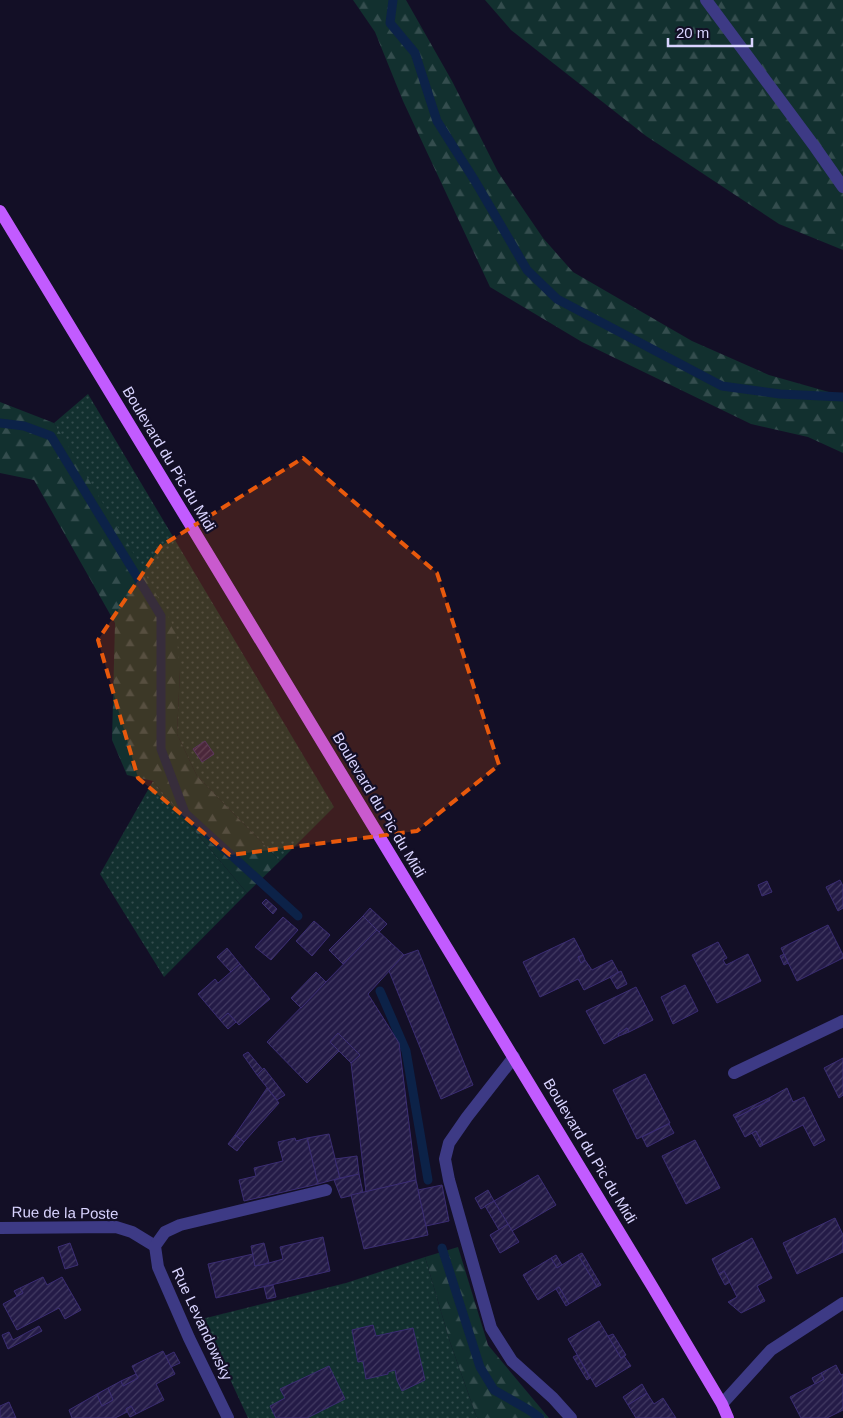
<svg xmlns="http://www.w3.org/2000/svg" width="843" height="1418" font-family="Helvetica,sans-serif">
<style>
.grass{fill:url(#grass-dots)}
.forest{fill:url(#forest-firs)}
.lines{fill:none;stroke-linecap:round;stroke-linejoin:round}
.stream{stroke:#0c2248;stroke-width:9}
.building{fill:url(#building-hatch);stroke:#3b2d73}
.minor{stroke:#3d3a85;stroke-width:12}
.major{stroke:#c25bff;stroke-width:12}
.marked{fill:#e8590c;fill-opacity:0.2;stroke:#e8590c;stroke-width:4;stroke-dasharray:10 6;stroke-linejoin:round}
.labels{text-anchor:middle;stroke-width:4.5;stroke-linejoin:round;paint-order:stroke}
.street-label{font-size:15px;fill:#d9d4ff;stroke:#130f26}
</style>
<defs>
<pattern id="grass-dots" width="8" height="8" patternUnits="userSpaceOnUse" patternTransform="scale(1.25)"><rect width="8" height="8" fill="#12302f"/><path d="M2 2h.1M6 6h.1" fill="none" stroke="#344d4e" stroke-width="1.8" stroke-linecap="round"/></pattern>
<pattern id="forest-firs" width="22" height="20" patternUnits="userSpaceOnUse" patternTransform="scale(1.25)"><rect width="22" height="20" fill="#12302f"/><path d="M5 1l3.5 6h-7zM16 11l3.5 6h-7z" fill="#344d4e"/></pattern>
<pattern id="building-hatch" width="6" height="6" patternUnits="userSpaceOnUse" patternTransform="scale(1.25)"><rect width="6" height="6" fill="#241b47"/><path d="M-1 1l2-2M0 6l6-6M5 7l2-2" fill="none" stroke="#433b63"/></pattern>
</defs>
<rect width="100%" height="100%" fill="#130f26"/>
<g class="grass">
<polygon points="88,394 334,807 280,861 197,776 177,734 180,670 54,423"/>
<polygon points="153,781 247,893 164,977 100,874"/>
<polygon points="425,1257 450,1342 477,1418 248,1418 202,1319 346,1283"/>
</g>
<g class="forest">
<polygon points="353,0 406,0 452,81 498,172 543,238 573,272 692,341 769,375 843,396 843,453 808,437 751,424 582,342 490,287 403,101 375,32"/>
<polygon points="485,0 843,0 843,250 779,224 646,136 511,30"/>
<polygon points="0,402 54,423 136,557 176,631 180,670 177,734 197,776 280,861 247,893 153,781 127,775 112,740 115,623 34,480 0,473"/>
<polygon points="458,1247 488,1345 549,1418 477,1418 450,1342 425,1257"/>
</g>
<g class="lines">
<g class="stream">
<polyline points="393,0 390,23 415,53 437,121 475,181 527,270 557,299 722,386 780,394 843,397"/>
<polyline points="0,423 24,426 51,436 161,616 161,749 185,813 298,916"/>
<polyline points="380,991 406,1051 428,1180"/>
<polyline points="442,1248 480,1367 494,1390 529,1410 540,1418"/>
</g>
</g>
<g class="building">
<polygon points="205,741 214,754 202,762 193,749"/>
<polygon points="840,880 843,886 843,908 838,911 826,887"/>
<polygon points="767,881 772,892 762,896 758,885"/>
<polygon points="266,899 277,909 273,914 262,903"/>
<polygon points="370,908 387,924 379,932 363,916"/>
<polygon points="363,916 377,930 343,964 329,950"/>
<polygon points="283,917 298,930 271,960 255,947"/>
<polygon points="314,921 330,935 312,956 296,941"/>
<polygon points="828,925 843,955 843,958 797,981 781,948"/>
<polygon points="377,930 404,955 368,994 399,1043 416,1180 366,1192 351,1063 360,1055 338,1033 330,1042 339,1051 307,1083 267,1042"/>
<polygon points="574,938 583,955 578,957 581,963 585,960 592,970 612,960 619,973 584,990 578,979 540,997 523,962"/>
<polygon points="718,942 727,958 723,960 726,965 748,954 761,981 717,1003 692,955"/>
<polygon points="227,948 240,964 231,972 217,957"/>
<polygon points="418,950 473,1085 441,1099 389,971 404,955"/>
<polygon points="784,954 788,963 784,965 780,956"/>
<polygon points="583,955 585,960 581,963 578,957"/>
<polygon points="240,964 270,999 239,1025 228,1013 220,1020 198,994 215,979 218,983"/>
<polygon points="621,971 627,984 617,989 610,977"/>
<polygon points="316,972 326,982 301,1008 291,998"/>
<polygon points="685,985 698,1011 673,1024 661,997"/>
<polygon points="636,987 653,1020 629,1032 627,1028 618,1034 619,1036 604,1044 586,1011"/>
<polygon points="228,1013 236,1022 228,1029 220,1020"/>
<polygon points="627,1028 629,1032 619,1036 618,1034"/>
<polygon points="338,1033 360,1055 351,1063 330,1042"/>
<polygon points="248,1052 263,1070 257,1075 243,1055"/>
<polygon points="843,1058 843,1095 839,1098 824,1068"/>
<polygon points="264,1068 285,1095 277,1100 257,1075"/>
<polygon points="645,1074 670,1123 637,1139 613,1090"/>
<polygon points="267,1088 279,1103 244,1142 235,1135"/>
<polygon points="787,1088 793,1102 804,1097 825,1140 814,1146 803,1125 763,1145 756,1131 745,1137 735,1118 770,1100 769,1098"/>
<polygon points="769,1098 770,1100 735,1118 733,1115"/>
<polygon points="669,1124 674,1133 647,1147 642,1137"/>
<polygon points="756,1131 763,1145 760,1147 752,1133"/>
<polygon points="329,1134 340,1178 318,1184 307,1138"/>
<polygon points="235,1135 244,1142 237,1151 228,1144"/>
<polygon points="295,1138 296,1141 307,1138 318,1184 244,1201 239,1180 256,1176 254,1168 283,1161 278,1142"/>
<polygon points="695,1140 720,1188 686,1204 662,1156"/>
<polygon points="357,1156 359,1174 340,1178 335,1159"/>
<polygon points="359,1174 363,1193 341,1198 334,1180"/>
<polygon points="538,1175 556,1205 512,1231 494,1201"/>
<polygon points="416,1180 428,1235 364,1249 351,1195"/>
<polygon points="442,1185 449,1221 426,1226 418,1190"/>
<polygon points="488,1190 494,1201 481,1209 475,1198"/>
<polygon points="494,1201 508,1224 499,1230 485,1206"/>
<polygon points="835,1218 843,1235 843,1252 797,1274 783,1243"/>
<polygon points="508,1224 519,1242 500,1253 490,1235"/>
<polygon points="323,1237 330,1271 216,1298 208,1264 253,1254 255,1266 269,1263 283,1259 280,1247"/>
<polygon points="752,1238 772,1278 757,1286 765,1301 741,1313 728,1302 737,1297 724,1271 719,1274 712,1259"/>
<polygon points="70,1243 78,1265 65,1269 58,1247"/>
<polygon points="264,1243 269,1263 255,1266 251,1246"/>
<polygon points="582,1253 601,1285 597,1287 578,1255"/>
<polygon points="556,1255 562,1265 557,1268 551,1258"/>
<polygon points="578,1255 597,1287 569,1304 559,1287 538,1300 523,1275 551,1258 557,1268"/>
<polygon points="724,1271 730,1282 725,1285 719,1274"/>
<polygon points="43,1277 47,1285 62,1277 81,1310 65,1319 59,1308 17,1330 3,1304 23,1293 20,1288"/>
<polygon points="273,1285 276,1297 267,1299 264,1287"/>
<polygon points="559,1287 569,1304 566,1306 556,1289"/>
<polygon points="20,1288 23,1293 17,1296 14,1291"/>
<polygon points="599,1321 621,1358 624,1356 631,1366 596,1387 568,1339"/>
<polygon points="373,1325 376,1336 413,1328 425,1380 402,1391 397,1380 395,1370 388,1372 388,1374 366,1379 363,1361 358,1362 352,1330"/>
<polygon points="39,1326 42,1331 8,1349 2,1335 9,1332 13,1340"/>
<polygon points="613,1334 626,1355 621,1358 608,1336"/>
<polygon points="163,1351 175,1374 156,1384 164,1400 136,1414 131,1406 126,1409 127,1412 115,1418 72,1418 69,1410 97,1394 102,1406 113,1400 108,1388 121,1381 123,1386 138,1378 132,1366"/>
<polygon points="174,1352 180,1363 171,1367 166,1356"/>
<polygon points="577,1355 590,1378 587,1380 573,1357"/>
<polygon points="836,1365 841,1375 843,1374 843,1410 827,1418 801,1418 790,1397 824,1379 821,1373"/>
<polygon points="329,1366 345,1399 307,1418 276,1418 270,1406 285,1398 280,1389"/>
<polygon points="821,1373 824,1379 815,1384 812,1378"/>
<polygon points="136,1374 138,1378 123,1386 121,1381"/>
<polygon points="642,1384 647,1393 628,1405 623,1397"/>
<polygon points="108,1388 113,1400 102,1406 97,1394"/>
<polygon points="647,1393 654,1404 663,1398 676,1418 636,1418 628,1405"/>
<polygon points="9,1402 16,1418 0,1418 0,1406"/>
<polygon points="131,1406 136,1414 130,1417 126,1409"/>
</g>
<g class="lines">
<g class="minor">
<polyline points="706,0 815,147 843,187"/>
<polyline points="514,1057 467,1117 449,1143 445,1159 449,1180 491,1328 512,1361 553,1398 571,1418"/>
<polyline points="734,1073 843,1021"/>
<polyline points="0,1228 116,1227 132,1232 155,1246"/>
<polyline points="722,1404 771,1350 843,1303"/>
<polyline points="228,1418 189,1338 158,1267 155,1246 165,1232 180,1225 326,1190"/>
</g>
<polyline class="major" points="0,211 652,1286 722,1404 728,1418"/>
</g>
<path class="marked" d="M303,458L437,573L499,765L417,831L230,855L138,778L98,640L161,546Z"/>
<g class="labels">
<g class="street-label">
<text transform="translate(169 459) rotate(59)" y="5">Boulevard du Pic du Midi</text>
<text transform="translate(379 805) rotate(59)" y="5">Boulevard du Pic du Midi</text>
<text transform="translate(590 1151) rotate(59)" y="5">Boulevard du Pic du Midi</text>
<text transform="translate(65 1213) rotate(1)" y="5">Rue de la Poste</text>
<text transform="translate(202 1324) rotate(65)" y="5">Rue Levandowsky</text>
</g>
</g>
<path d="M668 38v8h84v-8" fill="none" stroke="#d9d4ff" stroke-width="2.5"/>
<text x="676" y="38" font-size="15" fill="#d9d4ff" stroke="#130f26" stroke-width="4" paint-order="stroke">20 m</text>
</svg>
